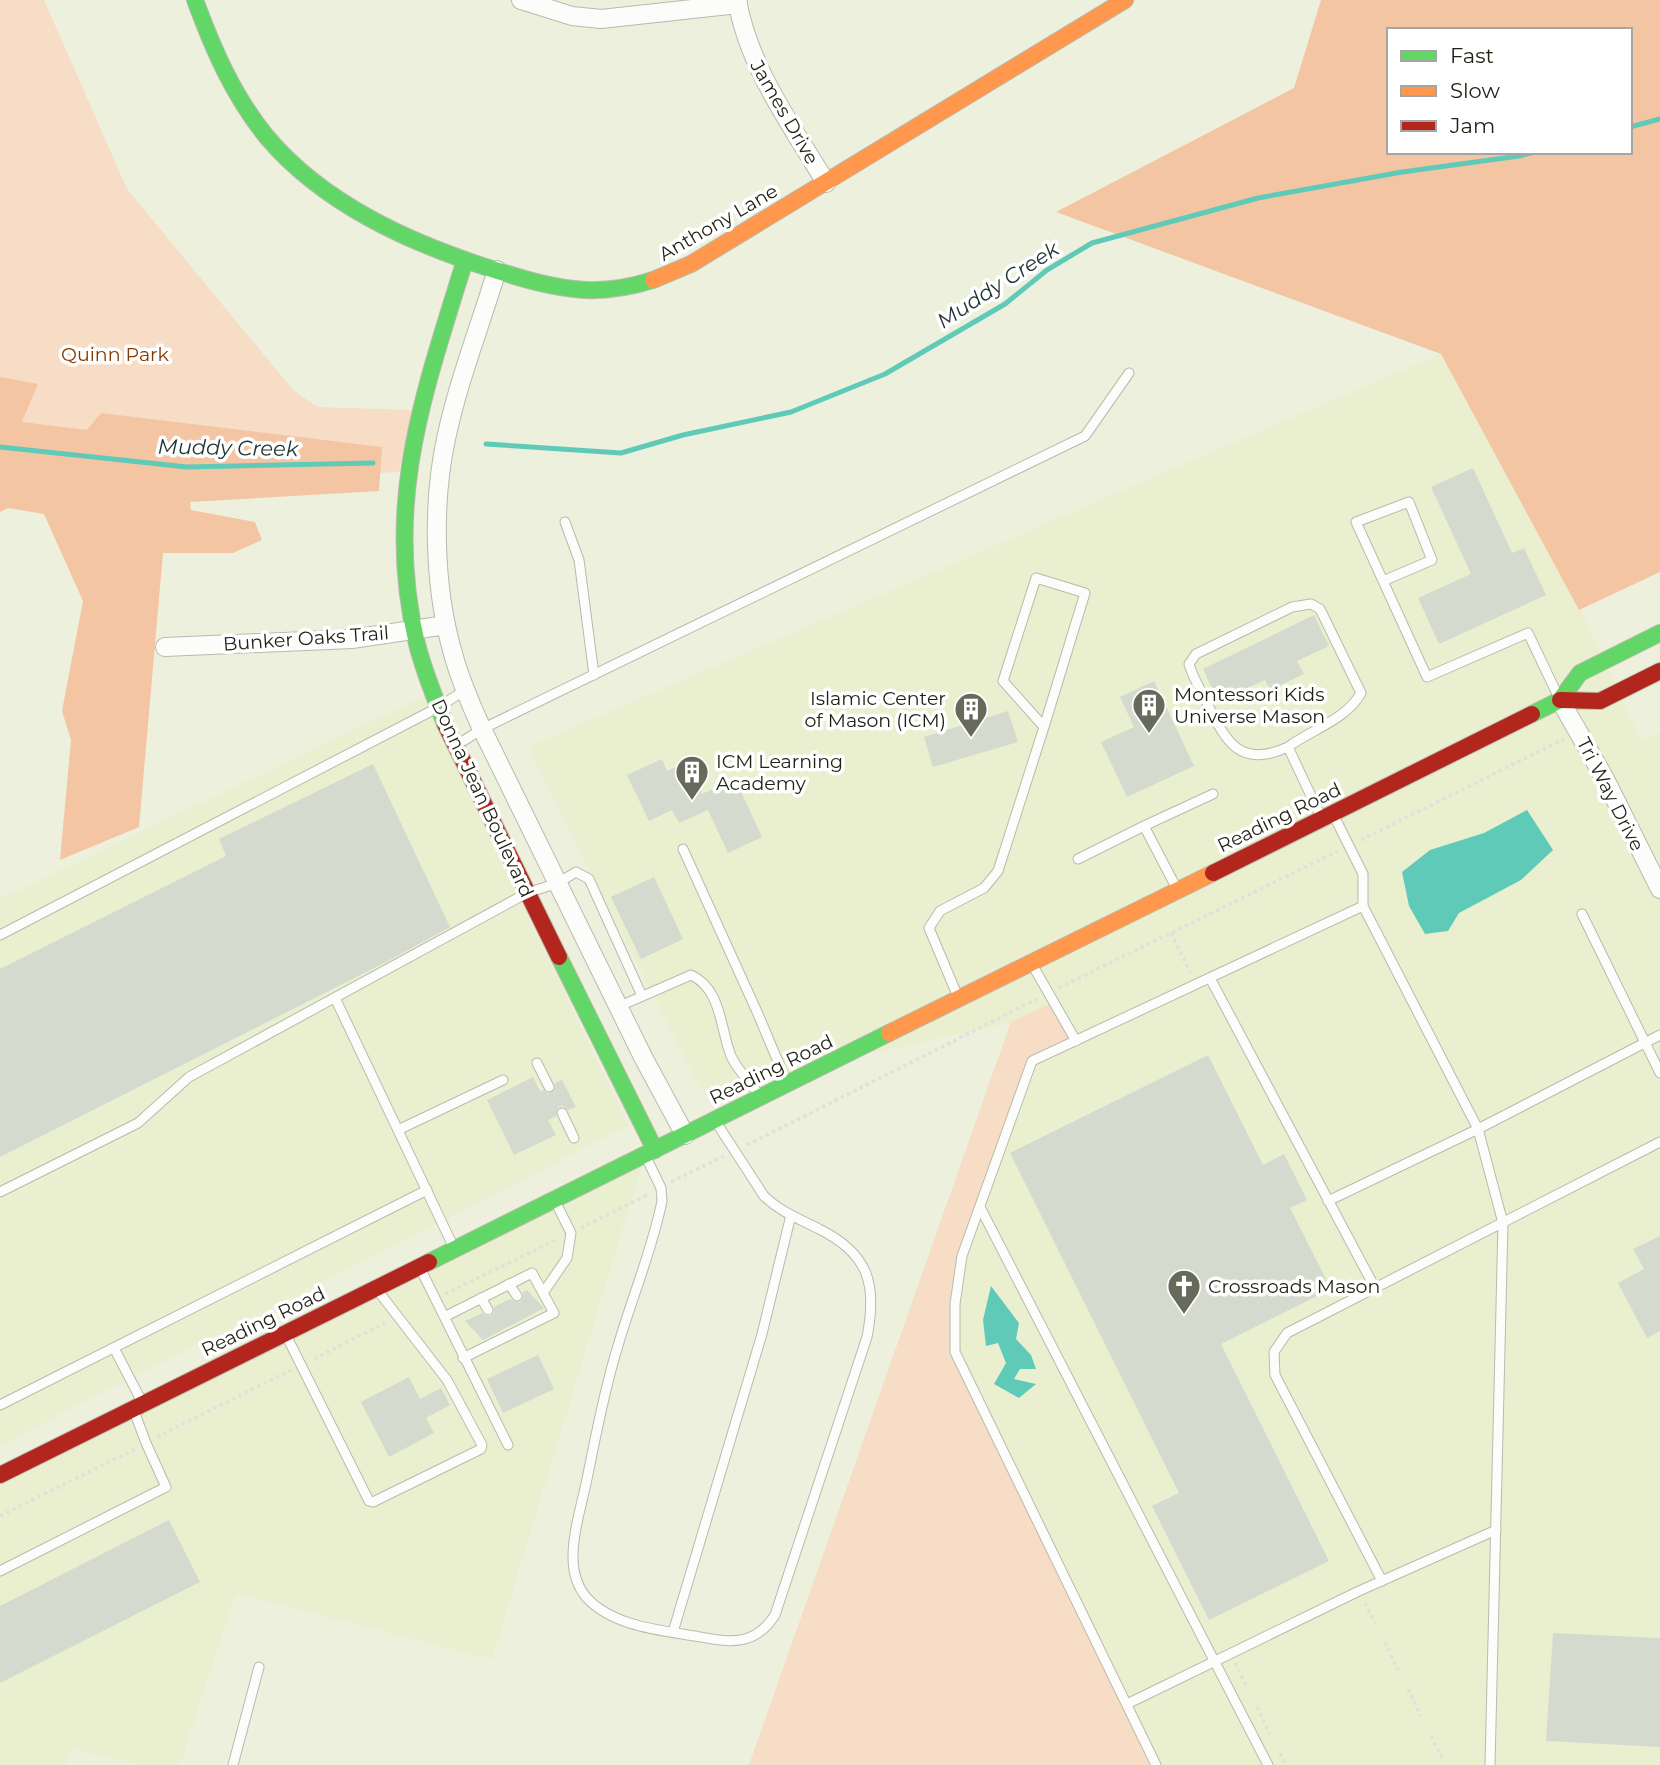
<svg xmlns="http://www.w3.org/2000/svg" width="1660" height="1765" font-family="Montserrat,sans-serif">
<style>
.built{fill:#eaefd0}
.green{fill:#f7dcc6}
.forest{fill:#f4c5a3;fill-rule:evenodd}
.water{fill:#60cab9}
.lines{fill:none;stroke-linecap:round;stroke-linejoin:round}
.stream{stroke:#60cab9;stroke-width:5}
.building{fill:#d4dbce}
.lane-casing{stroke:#b8bbac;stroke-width:11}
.street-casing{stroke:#b8bbac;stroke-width:20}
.fast-casing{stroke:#b8bbac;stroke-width:18}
.slow-casing{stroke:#b8bbac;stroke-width:18}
.jam-casing{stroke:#b8bbac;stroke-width:18}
.path{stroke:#dfe1da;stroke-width:3.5;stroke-dasharray:3.5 3.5;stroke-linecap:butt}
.lane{stroke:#fcfdfa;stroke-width:9}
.street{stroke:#fcfdfa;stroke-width:18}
.fast{stroke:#63d668;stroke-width:16}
.slow{stroke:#ff974d;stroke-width:16}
.jam{stroke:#b3261e;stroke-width:16}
.labels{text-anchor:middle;stroke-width:7;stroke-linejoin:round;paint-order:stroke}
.street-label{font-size:19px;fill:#1f2114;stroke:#fff}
.park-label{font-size:19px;fill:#863900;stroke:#fff}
.poi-label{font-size:19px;fill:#1f2114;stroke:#fff;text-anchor:start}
.water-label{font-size:21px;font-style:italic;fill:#1d3430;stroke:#fff}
</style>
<rect width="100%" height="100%" fill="#edf0dd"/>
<g class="built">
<polygon points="1458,346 1641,740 1660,731 1660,1765 749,1765 1010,1023 701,1091 528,747"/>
<polygon points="423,697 628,1126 0,1445 0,899"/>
<polygon points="645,1155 492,1659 235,1594 180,1765 139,1765 70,1749 66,1765 0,1765 0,1475"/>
</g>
<g class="green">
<polygon points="0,0 44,0 127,189 293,390 317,407 412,410 399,472 163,483 0,438"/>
<polygon points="1054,1002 1076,1041 1032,1061 962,1256 955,1352 1156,1765 749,1765 1011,1022"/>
</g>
<g class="forest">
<path d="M1321,0H1660V572L1579,610L1441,354L1056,212L1294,88ZM1389,30H1630V152H1389Z"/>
<polygon points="0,377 38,384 22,422 87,430 101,413 382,447 379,491 190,502 191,510 255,522 262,540 233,553 163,553 139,827 60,860 71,740 62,711 83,601 44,514 8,508 0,512"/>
</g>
<g class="water">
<polygon points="1527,810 1553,850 1521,880 1459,913 1448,931 1425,934 1409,906 1402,872 1430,850 1484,833"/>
<polygon points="991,1286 1019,1323 1016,1339 1031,1355 1036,1369 1020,1369 1014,1379 1036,1384 1019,1398 994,1384 1006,1363 998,1343 986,1346 983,1320"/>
</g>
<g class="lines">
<g class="stream">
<polyline points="1630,127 1660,119"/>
<polyline points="486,444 621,453 683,435 791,412 885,374 1005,304 1047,270 1092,243 1258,198 1402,172 1519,156 1535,152"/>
<polyline points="0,447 187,467 373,463"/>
</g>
</g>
<g class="building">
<polygon points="1473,468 1512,553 1524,548 1546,595 1439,644 1418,598 1471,574 1431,487"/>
<polygon points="1314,615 1329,646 1297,661 1304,674 1270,690 1265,680 1218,702 1203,669"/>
<polygon points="1154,681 1194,766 1127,797 1101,742 1134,727 1120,697"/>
<polygon points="1008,711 1018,742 933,767 924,737"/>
<polygon points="662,759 667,771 687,762 702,794 735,779 762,837 728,853 708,810 679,823 672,810 649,821 627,775"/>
<polygon points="373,764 450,927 386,962 0,1157 0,969 226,856 219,839"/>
<polygon points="654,877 683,939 641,959 611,897"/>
<polygon points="1208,1055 1263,1165 1284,1154 1307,1200 1290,1208 1331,1289 1221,1344 1329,1561 1209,1620 1152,1506 1179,1493 1010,1153"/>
<polygon points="533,1077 540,1091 543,1090 548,1094 554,1091 555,1083 562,1080 576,1107 568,1110 563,1106 558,1107 556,1116 548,1120 556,1135 514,1155 487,1100"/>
<polygon points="1660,1236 1660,1331 1647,1338 1618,1283 1644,1269 1633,1249"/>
<polygon points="527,1290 544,1308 483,1340 465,1321 482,1313 485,1316 491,1316 494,1313 494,1307 510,1299 515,1302 520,1302 523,1298 523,1292"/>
<polygon points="538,1355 554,1389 503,1413 487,1379"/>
<polygon points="409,1377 420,1399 441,1388 450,1405 426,1418 434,1433 389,1457 361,1402"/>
<polygon points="169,1520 200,1582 0,1683 0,1606"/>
<polygon points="1553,1633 1660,1638 1660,1747 1546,1741"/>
</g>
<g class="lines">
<defs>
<g id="lane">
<polyline points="565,522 579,560 594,675"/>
<polyline points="1383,581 1432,560 1409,502 1356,522 1427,677 1528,633 1558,696"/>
<polyline points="457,745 482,729 1085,436 1129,373"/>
<path d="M1288,747C1311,730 1347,719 1361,693L1320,609L1311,604L1292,607L1196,654L1189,664C1193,678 1201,691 1207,703C1226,742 1240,769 1288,747L1320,815"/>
<polyline points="1334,816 1363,874 1363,906 1478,1129 1503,1223 1490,1765"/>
<polyline points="1144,826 1213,794"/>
<polyline points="683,849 758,1014 787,1083"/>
<polyline points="1078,859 1144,826 1177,889"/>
<polyline points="1582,914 1660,1073"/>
<polyline points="0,935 439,707 465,690"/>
<polyline points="1033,966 1076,1041"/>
<polyline points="1210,978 1375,1288"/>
<polyline points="958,997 929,928 940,911 984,888 998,871 1044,727 1085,593 1036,578 1003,681 1044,727"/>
<polyline points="335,998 454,1248"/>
<path d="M620,1006L691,975C722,989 720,1029 731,1056C737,1070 751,1083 760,1096"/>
<polyline points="537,1063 549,1087"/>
<polyline points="562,1113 574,1138"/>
<polyline points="398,1130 503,1080"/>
<path d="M646,1157L661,1188L662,1201C652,1251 631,1300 617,1349C604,1391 596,1435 587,1479C582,1504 573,1531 573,1557C573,1571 577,1586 586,1597C612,1626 659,1630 695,1636C728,1642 754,1648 775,1615L867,1337C877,1286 870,1254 819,1229C800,1219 780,1212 764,1196L716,1122"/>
<polyline points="0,1192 138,1123 189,1077 527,893 558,883 576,872 589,879 642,996"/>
<polyline points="1328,1201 1478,1129 1660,1035"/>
<polyline points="980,1207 1268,1765"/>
<polyline points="420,1268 508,1445"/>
<polyline points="509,1284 517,1296"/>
<polyline points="543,1293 567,1258 571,1233 555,1201"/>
<polyline points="481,1298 488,1310"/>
<polyline points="446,1316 532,1273 554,1313 463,1358"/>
<polyline points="286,1335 369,1501 373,1502 481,1449 482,1445 447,1380 378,1291"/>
<polyline points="114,1348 142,1402"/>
<polyline points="0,1405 427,1190"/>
<polyline points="0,1571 166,1487 146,1443 134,1411"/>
<polyline points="1382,1581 1275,1375 1274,1352 1287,1333 1660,1142"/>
<polyline points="673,1632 762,1334 791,1215"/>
<polyline points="1127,1704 1359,1591 1496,1530"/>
<polyline points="233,1765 259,1667"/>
<polyline points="1156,1765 955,1352 955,1304 962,1256 1032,1061 1363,906"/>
</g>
<g id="street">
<polyline points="521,0 572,16 601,19 738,4"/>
<path d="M737,0C749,68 791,124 826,183"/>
<path d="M497,270C480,326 458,382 446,439C432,504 434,586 452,650C459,677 470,703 482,729L643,1057L685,1135"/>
<polyline points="165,647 352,639 446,625"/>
<polyline points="1560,700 1605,779 1660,889"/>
</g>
<g id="fast">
<path d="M195,0C213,49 233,95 266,136C323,204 410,243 492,269C523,279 553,288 585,290C609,291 631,287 653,280"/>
<polyline points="1532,714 1560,700 1580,673 1660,633"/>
<path d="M445,724C435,698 424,672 417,644C383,503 424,393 465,260"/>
<polyline points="559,957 655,1150"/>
<polyline points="429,1262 889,1033"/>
</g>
<g id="slow">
<polyline points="653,280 691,264 1125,0"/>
<polyline points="889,1033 1213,873"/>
</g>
<g id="jam">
<polyline points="1560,700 1600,701 1660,671"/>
<polyline points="445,724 559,957"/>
<polyline points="1213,873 1532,714"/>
<polyline points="0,1475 429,1262"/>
</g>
</defs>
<use href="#lane" class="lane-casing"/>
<use href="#street" class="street-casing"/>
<use href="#fast" class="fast-casing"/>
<use href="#slow" class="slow-casing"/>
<use href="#jam" class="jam-casing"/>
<g class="path">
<polyline points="1361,840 1564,739"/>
<polyline points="1171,933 1190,972"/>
<polyline points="1059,988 1338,851"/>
<polyline points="747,1145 1037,999"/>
<polyline points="671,1182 724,1156"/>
<polyline points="581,1228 649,1194"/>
<polyline points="445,1294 558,1239"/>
<polyline points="314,1359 385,1323"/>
<polyline points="157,1437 291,1370"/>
<polyline points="0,1516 135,1449"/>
<polyline points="1365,1603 1375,1623"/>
<polyline points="1385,1642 1398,1670"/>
<polyline points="1235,1663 1247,1687"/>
<polyline points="1408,1689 1421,1716"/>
<polyline points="1257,1707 1270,1734"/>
<polyline points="1431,1736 1444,1761"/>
<polyline points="1280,1753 1286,1765"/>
</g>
<use href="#lane" class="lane"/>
<use href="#street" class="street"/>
<use href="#fast" class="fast"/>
<use href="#slow" class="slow"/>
<use href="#jam" class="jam"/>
</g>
<defs>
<symbol id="building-pin" viewBox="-11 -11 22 30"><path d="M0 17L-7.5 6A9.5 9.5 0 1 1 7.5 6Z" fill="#67695a" stroke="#fff"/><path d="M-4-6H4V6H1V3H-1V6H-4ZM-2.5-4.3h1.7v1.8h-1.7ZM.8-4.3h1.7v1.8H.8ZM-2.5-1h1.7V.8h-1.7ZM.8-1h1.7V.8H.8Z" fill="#fff"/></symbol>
<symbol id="church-pin" viewBox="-11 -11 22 30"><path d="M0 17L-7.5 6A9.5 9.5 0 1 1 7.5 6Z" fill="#67695a" stroke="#fff"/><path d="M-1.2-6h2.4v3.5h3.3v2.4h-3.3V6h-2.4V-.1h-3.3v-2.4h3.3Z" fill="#fff"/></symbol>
</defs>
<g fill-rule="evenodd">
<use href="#building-pin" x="1130" y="686" width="38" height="52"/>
<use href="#building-pin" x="952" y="690" width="38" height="52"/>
<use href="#building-pin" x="673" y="753" width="38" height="52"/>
<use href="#church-pin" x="1165" y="1267" width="38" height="52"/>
</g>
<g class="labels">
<g class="street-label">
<text transform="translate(785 112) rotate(60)" y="7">James Drive</text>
<text transform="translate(718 222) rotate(-30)" y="7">Anthony Lane</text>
<text transform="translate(306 638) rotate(-4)" y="7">Bunker Oaks Trail</text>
<text transform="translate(1611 794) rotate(63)" y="7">Tri Way Drive</text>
<text transform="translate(483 798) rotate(65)" y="7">Donna Jean Boulevard</text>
<text transform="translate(1279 817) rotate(-26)" y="7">Reading Road</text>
<text transform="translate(771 1069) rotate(-26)" y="7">Reading Road</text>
<text transform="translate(263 1321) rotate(-26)" y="7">Reading Road</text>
</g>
<g class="park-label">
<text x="115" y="361">Quinn Park</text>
</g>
<g class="poi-label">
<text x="1174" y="701">Montessori Kids<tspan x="1174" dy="22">Universe Mason</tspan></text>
<text x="946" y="705" text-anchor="end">Islamic Center<tspan x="946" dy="22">of Mason (ICM)</tspan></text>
<text x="716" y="768">ICM Learning<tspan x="716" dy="22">Academy</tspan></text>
<text x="1208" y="1293">Crossroads Mason</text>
</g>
<g class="water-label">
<text transform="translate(998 285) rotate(-33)" y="7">Muddy Creek</text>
<text transform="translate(228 448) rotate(1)" y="7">Muddy Creek</text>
</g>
</g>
<rect x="1387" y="28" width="245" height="126" fill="#ffffff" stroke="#a5a6a1" stroke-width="2"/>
<rect x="1401" y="51" width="35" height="10" fill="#63d668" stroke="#a5a6a1" stroke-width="2"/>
<text x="1450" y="63" font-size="21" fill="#1f2114">Fast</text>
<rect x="1401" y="86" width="35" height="10" fill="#ff974d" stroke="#a5a6a1" stroke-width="2"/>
<text x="1450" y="98" font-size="21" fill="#1f2114">Slow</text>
<rect x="1401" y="121" width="35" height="10" fill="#b3261e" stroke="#a5a6a1" stroke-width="2"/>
<text x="1450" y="133" font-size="21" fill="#1f2114">Jam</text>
</svg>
